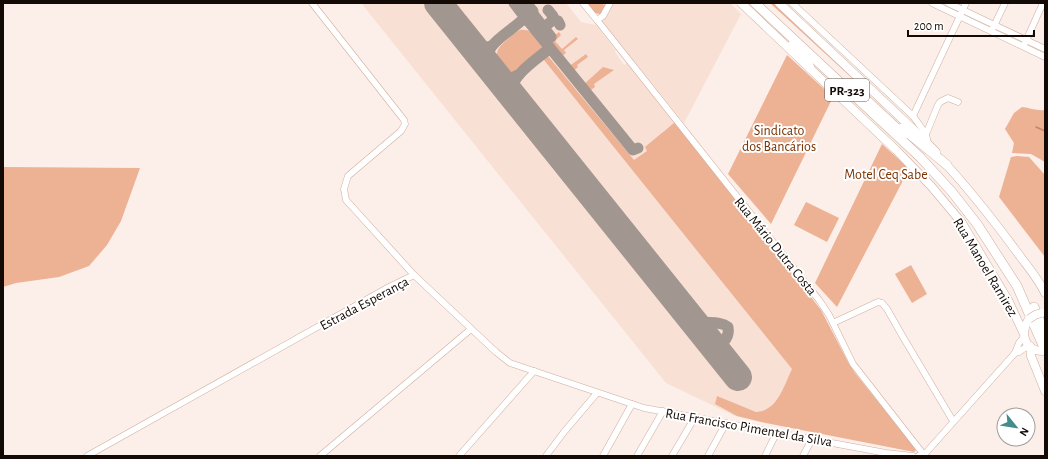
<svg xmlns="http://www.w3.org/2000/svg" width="1048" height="459" font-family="'Alegreya Sans',sans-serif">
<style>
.built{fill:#f9e0d5}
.green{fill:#edb194}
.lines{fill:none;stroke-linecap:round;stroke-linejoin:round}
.stream{stroke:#d1825c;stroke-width:1.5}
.taxiway{stroke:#a29690;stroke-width:11}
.runway{stroke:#a29690;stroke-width:28}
.minor-casing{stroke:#cfafa0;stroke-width:7}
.major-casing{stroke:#cfafa0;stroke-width:9}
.highway-casing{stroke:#cfafa0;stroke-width:10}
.minor{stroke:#fff;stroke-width:6}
.major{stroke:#fff;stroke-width:8}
.highway{stroke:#fff;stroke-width:9}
.major-bridge-casing{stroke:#cfafa0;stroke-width:9;stroke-linecap:butt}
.major-bridge{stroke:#fff;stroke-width:8}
.labels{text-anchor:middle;stroke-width:4;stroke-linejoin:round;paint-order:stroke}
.shield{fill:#fff;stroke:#5a5450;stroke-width:1}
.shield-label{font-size:13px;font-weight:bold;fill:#140a05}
.park-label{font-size:14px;fill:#7a3203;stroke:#fff}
.street-label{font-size:14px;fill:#140a05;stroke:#fff}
</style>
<rect width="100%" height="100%" fill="#fceee8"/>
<g class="built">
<polygon points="361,3 566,3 581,22 596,25 616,51 615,52 624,65 627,63 675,122 662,132 819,363 817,433 735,416 666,383"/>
<polygon points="613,3 730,3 741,14 684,123 603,22"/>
</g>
<g class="green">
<polygon points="587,3 602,3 604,5 605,3 609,3 600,14 595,13"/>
<polygon points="770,3 776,3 923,143"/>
<path d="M520,30C533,28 538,39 546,48L510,77C498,63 489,54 507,40C511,36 515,32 520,30Z"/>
<polygon points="559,32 561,35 555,41 562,49 576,37 578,39 564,50 566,53 561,57 548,41"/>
<polygon points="586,54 588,57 577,65 578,67 572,72 568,67"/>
<polygon points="787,55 833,97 771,224 728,174"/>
<path d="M548,56L634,160L647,151L645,147L675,122L821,310L848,362L855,373L912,444L916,450L914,452L761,422L737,416L715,404L717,396L756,412C778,411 784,385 792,369L544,60V58Z"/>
<polygon points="603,67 614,70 594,84 595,87 588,92 583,85"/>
<path d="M1022,107C1030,108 1037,111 1045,110V162L1031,154L1012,153L1014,143L1005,129L1014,113Z"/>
<polygon points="882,144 909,169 837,307 815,283"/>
<polygon points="1017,156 1029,157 1045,175 1045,257 999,197 1011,157"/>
<polygon points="3,167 140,168 121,221 107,245 89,266 59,277 16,283 3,287"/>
<polygon points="806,202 839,218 827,242 794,225"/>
<polygon points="911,265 927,294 912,303 895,274"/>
</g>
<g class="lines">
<polyline class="stream" points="1036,127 1045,131"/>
<g class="taxiway">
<polyline points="526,3 533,11 533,14 551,37"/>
<polyline points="520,10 523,11 527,17 523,20 526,19 529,22 633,150 638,148"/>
<polyline points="548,10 553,16 553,20"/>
<polyline points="538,32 553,20 558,21 560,25"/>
<polyline points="472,45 480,49 491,46"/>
<path d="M489,66C479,45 512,32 524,18L523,15L514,3"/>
<polyline points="499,79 510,79 518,75"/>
<path d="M510,92C514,73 536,60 550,48"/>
<path d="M692,319C703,326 718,319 728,327C730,337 724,342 716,349"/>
</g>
<polyline class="runway" points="438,3 738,377"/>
<defs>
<g id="minor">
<polyline points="312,3 404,120 405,124 401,131 348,176 344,189 346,200 414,275"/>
<polyline points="583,3 597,20 603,16 610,3"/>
<polyline points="792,3 913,116 926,134 928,144"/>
<polyline points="932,3 1045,57"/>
<polyline points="948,3 1045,49"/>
<polyline points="597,20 819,300 829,315 853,364 924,455 918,456"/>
<polyline points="993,28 1005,3"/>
<polyline points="1025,43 1043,3"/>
<polyline points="913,116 966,3"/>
<polyline points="926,134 938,105 940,102 948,98 958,102"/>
<polyline points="833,323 878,302 882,303 887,309 903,337 953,421"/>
<polyline points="1015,353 1019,352 1029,345"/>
<polyline points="87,456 387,288 414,275 496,352 510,363 644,408 886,453 913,456"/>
<polyline points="320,456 471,329"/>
<polyline points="459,456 534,371"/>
<polyline points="546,456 564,432 597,393"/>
<polyline points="603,456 632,404"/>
<polyline points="637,456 663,411"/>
<polyline points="672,456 695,417"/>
<polyline points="708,456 726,423"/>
<polyline points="765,456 777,432"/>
<polyline points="803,456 812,439"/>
<polyline points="923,456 1015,353 1019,343 1024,337"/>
</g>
<g id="major">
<polyline points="741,3 896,150 931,186 962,223 1008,300 1023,332"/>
<polyline points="779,3 913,129 936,152"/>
<path d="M943,161C970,190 994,221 1017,252C1027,266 1038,278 1045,293"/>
<path d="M1029,319C1019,334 1025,352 1045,351"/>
<polyline points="1030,346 1031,356 1045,391"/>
</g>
<g id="highway">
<polyline points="755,3 921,158 952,192 977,224 1017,286 1045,350"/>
<polyline points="792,45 808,63 810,68"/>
<polyline points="858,92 904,135"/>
<polyline points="902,128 947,165"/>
<polyline points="1034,307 1045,334"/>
</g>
</defs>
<use href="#minor" class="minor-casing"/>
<use href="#major" class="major-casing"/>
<use href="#highway" class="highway-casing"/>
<use href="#minor" class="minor"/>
<use href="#major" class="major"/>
<use href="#highway" class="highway"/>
<defs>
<polyline id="major-bridge" points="1029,319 1035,315 1041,313"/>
</defs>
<use href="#major-bridge" class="major-bridge-casing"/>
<use href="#major-bridge" class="major-bridge"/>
</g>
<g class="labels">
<rect class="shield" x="825" y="79" width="44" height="22" rx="3"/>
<g class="shield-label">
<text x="847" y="95">PR-323</text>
</g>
<g class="park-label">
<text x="779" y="135">Sindicato<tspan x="779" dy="16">dos Bancários</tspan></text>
<text x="886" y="179">Motel Ceq Sabe</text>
</g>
<g class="street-label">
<text transform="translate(776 246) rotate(51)" y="5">Rua Mário Dutra Costa</text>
<text transform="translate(986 267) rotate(59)" y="5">Rua Manoel Ramirez</text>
<text transform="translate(364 303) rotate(-28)" y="5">Estrada Esperança</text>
<text transform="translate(749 427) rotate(10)" y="5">Rua Francisco Pimentel da Silva</text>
</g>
</g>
<rect width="1048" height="459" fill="none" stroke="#140a05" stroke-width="8"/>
<g transform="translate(1016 427) rotate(120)"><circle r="19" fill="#ffffff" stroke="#a19d9b"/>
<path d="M0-3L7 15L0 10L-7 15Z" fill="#458d8d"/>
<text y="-6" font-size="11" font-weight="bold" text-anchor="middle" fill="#140a05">N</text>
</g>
<path d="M908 30v6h126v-6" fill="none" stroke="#140a05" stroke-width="2"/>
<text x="914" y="30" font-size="12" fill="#140a05" stroke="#ffffff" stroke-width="3" paint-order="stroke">200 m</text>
</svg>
